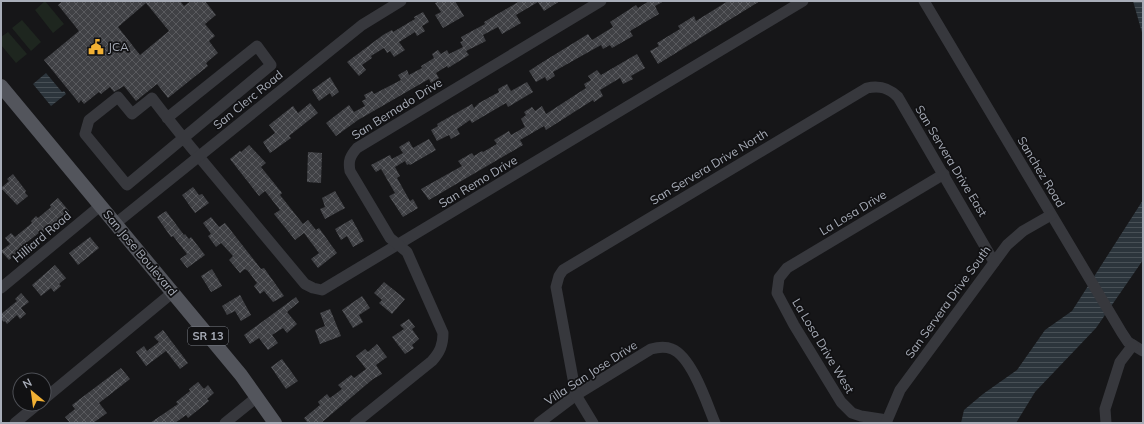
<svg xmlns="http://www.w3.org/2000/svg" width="1144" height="424" font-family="Mulish,sans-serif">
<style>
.grass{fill:#1e261f}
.water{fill:url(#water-rules)}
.building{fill:url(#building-cross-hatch);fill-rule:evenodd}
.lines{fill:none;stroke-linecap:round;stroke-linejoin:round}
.minor{stroke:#37383d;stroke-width:11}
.major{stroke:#53555c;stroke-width:14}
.labels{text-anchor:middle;stroke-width:3.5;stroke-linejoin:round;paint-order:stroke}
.shield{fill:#111113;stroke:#7b7e86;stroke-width:1}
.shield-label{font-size:11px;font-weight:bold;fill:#a8adb8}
.poi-label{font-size:12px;fill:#a8adb8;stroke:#111113;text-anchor:start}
.street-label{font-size:12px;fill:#a8adb8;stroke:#111113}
</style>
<defs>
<pattern id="water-rules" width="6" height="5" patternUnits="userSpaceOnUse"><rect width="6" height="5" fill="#2c353c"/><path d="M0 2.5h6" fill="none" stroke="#485056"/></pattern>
<pattern id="building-cross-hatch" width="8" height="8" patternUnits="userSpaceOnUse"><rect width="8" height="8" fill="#404145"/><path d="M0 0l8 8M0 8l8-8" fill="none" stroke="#595a5e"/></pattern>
</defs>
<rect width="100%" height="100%" fill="#161618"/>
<g class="grass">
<polygon points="45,1 64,24 53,33 35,10"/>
<polygon points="22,20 41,42 31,51 12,28"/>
<polygon points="8,32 27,54 16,63 1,45 1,37"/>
</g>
<g class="water">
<polygon points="1133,1 1143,1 1143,36"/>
<polygon points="46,73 62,92 64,91 66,94 51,106 33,84"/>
<polygon points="1143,200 1143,260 1096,328 1035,392 1016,423 961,423 964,410 983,394 1017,370 1045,330 1072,311"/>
</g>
<g class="building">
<path d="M63,1H180L184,6L191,1H205L216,15L205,24L215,36L209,41L218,53L206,63L208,66L168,98L157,84L136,101L124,86L114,92L110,87L101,94L99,92L84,104L81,100L79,103L44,60L79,31L58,5ZM146,3L169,31L140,55L118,27Z"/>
<polygon points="440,1 455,1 464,16 443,28 435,15 441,12 435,3"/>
<polygon points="520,1 560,1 544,11 538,2 516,15 521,23 502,34 498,27 483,35 486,41 466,51 469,55 448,68 447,66 436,73 439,78 431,83 429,79 358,120 336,136 326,123 349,105 354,112 365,106 362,101 366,99 364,95 372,91 374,94 401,80 398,75 407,70 409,75 422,68 421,66 434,58 432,54 438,50 441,54 447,50 449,54 463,47 460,42 463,41 461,37 485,24 484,22"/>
<polygon points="649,1 664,1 655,6 659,14 630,31 633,36 612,48 610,45 603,49 601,45 553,72 555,76 547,81 545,77 536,82 529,71 538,65 588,34 592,40 613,27 610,22 636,5 638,8"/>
<polygon points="728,1 760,1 658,64 650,51 659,46 657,43 680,29 678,26 694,16 696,21"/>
<polygon points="423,12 429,22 422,26 425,31 417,36 415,32 399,42 405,50 394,57 390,51 387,53 384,48 371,56 372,58 362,65 366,70 359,76 347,62 383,35 392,30 393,32 415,19 414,17"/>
<polygon points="637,54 645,68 631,76 633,79 623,84 620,78 600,90 603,96 594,102 593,100 546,130 544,126 520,140 523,145 429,200 421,189 462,166 458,161 472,153 474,156 482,151 483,152 497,144 494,140 509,131 511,135 525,127 521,119 526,115 524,112 532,107 535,111 542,106 546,114 586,88 584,84 591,80 588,76 597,70 601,75"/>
<polygon points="330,77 339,92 332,97 330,93 319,101 312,90"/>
<polygon points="527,82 533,92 508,107 506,103 472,123 470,120 457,129 460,134 451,139 449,135 437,141 431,130 438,126 437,124 472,104 474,108 479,103 499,92 498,89 507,84 511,91"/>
<polygon points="310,103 318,113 289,136 291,138 270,153 263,142 275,133 269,125 293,106 298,113"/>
<polygon points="429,139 436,150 410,165 409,164 407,165 405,161 395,167 400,176 397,178 410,201 413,199 418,208 403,217 389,196 395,193 381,169 376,172 371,165 390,155 392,159 403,153 399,147 409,141 413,148"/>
<polygon points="249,145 266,163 261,167 282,193 280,195 303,224 308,220 316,230 319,228 337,253 318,268 311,259 319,253 304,233 295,240 274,214 280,210 265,191 259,196 230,159 240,151 241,152"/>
<polygon points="308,152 322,153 321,183 307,182"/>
<polygon points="13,174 26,191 25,193 28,196 17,205 1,188 9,181 7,179"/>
<polygon points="193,187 199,195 202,194 209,203 195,213 182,195"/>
<polygon points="335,191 345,208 325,219 320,209 325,207 322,198"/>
<polygon points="58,198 69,211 41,234 40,232 21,247 22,248 9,260 1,251 10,244 5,238 11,233 15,237 32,223 31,221 36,216 38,218 51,207 50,205"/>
<polygon points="166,211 184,235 185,234 189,239 191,237 205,255 187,268 180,259 187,254 173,236 171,237 157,217"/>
<polygon points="211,217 219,227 225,223 261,269 264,268 284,296 273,302 264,291 260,294 254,286 257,283 248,271 245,269 240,273 229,260 233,256 221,243 216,247 208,236 211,234 203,223"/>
<polygon points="352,219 364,241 353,247 347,236 341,240 335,229"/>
<polygon points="90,237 99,248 78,265 69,253"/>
<polygon points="55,265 66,278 59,284 61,286 54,292 51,288 41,296 32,285"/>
<polygon points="212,269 222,286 211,292 201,276"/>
<polygon points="384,282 405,299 392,314 379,303 382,300 374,293"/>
<polygon points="21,293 29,302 21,308 26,314 20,319 17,315 7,324 5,321 4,322 1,319 1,314 17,301 15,299"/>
<polygon points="240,295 251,315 241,321 235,311 227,315 222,306"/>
<polygon points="362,296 370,308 359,315 363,322 353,328 342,310"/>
<polygon points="296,297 299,302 287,312 297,324 287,333 283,328 272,335 278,343 268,350 259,338 250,344 244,335"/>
<polygon points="330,309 341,336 320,344 315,330 325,326 320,313"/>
<polygon points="409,319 415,327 412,329 419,339 412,345 414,348 405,354 392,337 404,329 400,325"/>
<polygon points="163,330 188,363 180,369 166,351 146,366 136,352 144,346 147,351 159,342 154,337"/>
<polygon points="377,344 387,357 376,365 382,374 373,379 321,423 308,423 304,418 320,405 318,402 327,394 330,398 342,389 338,385 351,375 354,378 366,369 356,356 365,349 368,352"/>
<polygon points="282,359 298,381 286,389 271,367"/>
<polygon points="121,368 130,379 99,403 107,413 93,423 70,423 65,417 75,409 72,405"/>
<polygon points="198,382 204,389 208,385 214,393 207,399 209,401 188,418 186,415 175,423 150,423 178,404 176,402 190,391 189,389"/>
</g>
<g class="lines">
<g class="minor">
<polyline points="924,1 1122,333 1128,342 1143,351"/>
<path d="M167,118L257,46L271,65L127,185L85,134L89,120L118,97L132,114L152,98C164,114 177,130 190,146L305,284L313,288L322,290L803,1"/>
<polyline points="115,224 362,25 401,1"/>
<polyline points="1,288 100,206"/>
<polyline points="44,399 172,293"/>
<polyline points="887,420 861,416 852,413 841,402 794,325 777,293 779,278 787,268 944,174"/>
<polyline points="15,423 38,404"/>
<polyline points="225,423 257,397"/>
<path d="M355,423L432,361C440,352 443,345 443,333L407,252L390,238L350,171C348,161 350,156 357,148L601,1"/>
<path d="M539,423L576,395L651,349C658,347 665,346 672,349C692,357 707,404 715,423"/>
<path d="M593,423L576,395L556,287L559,276L563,270L867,88C880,85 889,88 898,97L994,262"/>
<polyline points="886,423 900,390 1007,245 1023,231 1051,215"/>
<polyline points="1106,423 1105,409 1120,362 1133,345"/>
</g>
<polyline class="major" points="1,86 241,375 275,423"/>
</g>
<defs>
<symbol id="civic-bare" viewBox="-9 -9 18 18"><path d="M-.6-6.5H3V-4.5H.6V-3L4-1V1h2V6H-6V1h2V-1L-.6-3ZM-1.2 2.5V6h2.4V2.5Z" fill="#f2b134" stroke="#111113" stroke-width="2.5" paint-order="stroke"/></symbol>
</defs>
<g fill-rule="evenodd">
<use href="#civic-bare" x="85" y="36" width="22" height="22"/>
</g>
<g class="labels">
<rect class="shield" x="188" y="327" width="40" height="18" rx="3"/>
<g class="shield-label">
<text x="208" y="340">SR 13</text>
</g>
<g class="poi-label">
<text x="108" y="51">JCA</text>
</g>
<g class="street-label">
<text transform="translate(248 100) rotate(-39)" y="4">San Clerc Road</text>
<text transform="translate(397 109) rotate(-32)" y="4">San Bernado Drive</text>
<text transform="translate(951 161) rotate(59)" y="4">San Servera Drive East</text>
<text transform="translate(709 167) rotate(-31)" y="4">San Servera Drive North</text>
<text transform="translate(1041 172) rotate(59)" y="4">Sanchez Road</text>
<text transform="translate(478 182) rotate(-31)" y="4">San Remo Drive</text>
<text transform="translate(853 213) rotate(-31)" y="4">La Losa Drive</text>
<text transform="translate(42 237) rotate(-40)" y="4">Hilliard Road</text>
<text transform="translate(140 253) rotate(50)" y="4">San Jose Boulevard</text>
<text transform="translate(948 302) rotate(-54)" y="4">San Servera Drive South</text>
<text transform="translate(823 346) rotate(59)" y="4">La Losa Drive West</text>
<text transform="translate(591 373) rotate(-33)" y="4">Villa San Jose Drive</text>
</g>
</g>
<rect width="1144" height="424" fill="none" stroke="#a8adb8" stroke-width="4"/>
<g transform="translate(32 392) rotate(331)"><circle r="19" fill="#111113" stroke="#4d4f55"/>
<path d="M0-3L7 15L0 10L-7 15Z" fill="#f2b134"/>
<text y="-6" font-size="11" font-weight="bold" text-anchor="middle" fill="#a8adb8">N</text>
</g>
</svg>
